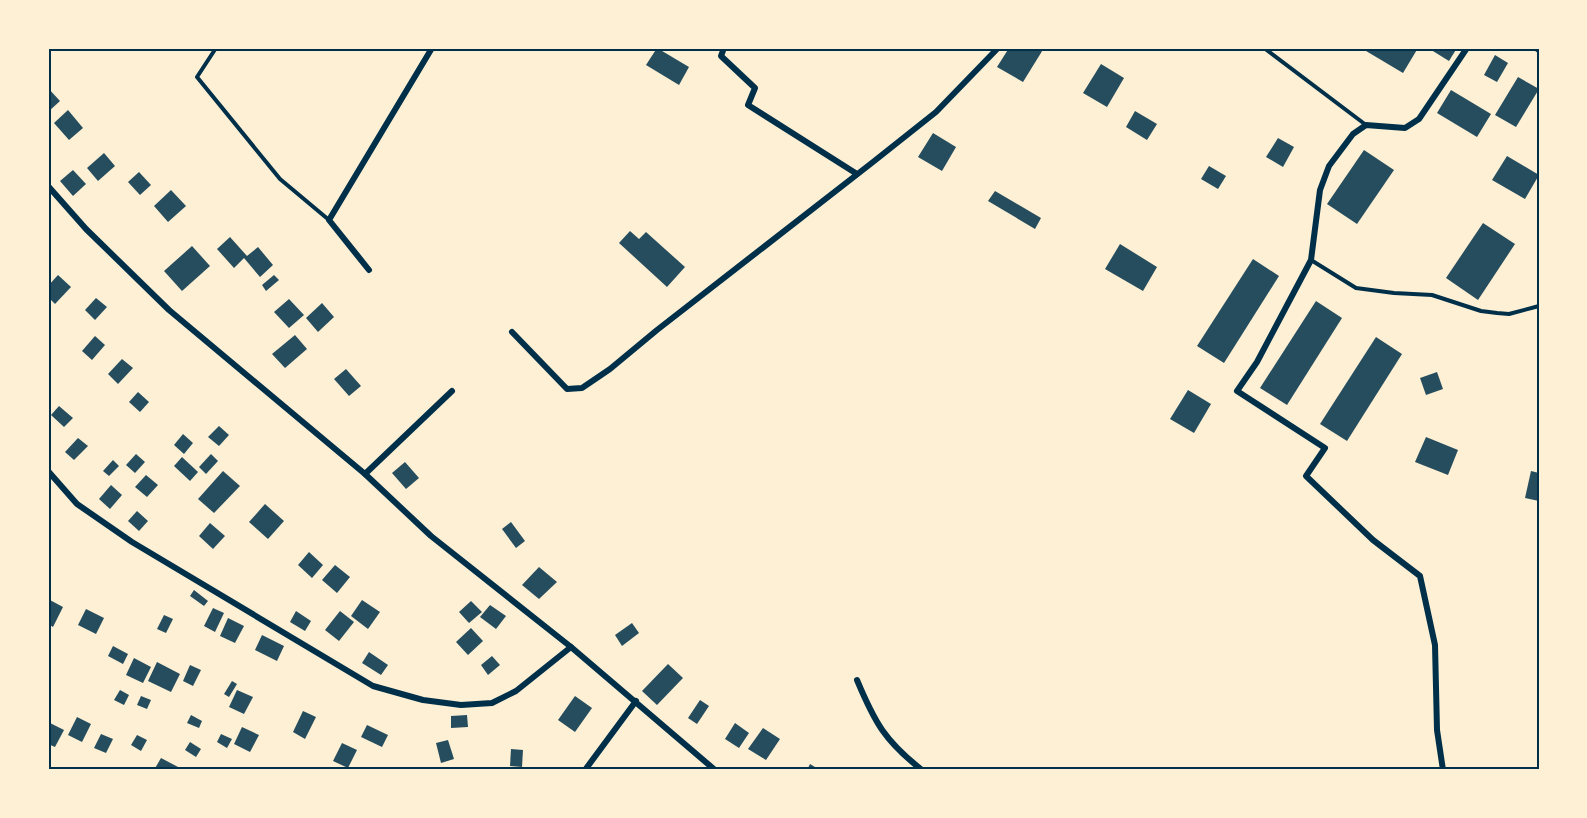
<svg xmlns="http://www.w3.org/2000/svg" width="1587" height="818" font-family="'DM Sans',sans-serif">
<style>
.building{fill:#264d5e}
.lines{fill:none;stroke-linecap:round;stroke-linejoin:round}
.service{stroke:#003049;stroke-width:4}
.minor{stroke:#003049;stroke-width:6}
.neatline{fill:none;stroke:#003049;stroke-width:2}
</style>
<rect width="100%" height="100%" fill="#fdf0d5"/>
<g class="building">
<polygon points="657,48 689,67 679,85 646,65"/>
<polygon points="1009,48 1044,48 1023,82 997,67"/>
<polygon points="1361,48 1418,48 1403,73"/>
<polygon points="1428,48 1457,48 1449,61"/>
<polygon points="1495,55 1508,63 1497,82 1484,75"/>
<polygon points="1101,64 1124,78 1107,107 1083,93"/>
<polygon points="1518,77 1539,89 1516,127 1495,115"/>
<polygon points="48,88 60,101 48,112"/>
<polygon points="1451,90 1491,114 1477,137 1437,113"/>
<polygon points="68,110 83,128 69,140 54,123"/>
<polygon points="1135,111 1157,124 1147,140 1126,127"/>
<polygon points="933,133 956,147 942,171 918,157"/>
<polygon points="1278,138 1294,147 1283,167 1266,157"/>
<polygon points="1364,150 1394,170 1357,224 1327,204"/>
<polygon points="104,153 115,166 98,181 87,168"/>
<polygon points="1507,156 1539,175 1525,199 1492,180"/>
<polygon points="1209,166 1226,176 1218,189 1201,179"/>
<polygon points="73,170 86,184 73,196 60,181"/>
<polygon points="139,172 151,185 140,195 128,182"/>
<polygon points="171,190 186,206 168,222 154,206"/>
<polygon points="995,191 1041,218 1035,229 988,201"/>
<polygon points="1483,223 1515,244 1478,300 1446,278"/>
<polygon points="630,231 639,239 646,232 685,267 667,287 619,243"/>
<polygon points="230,237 247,256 258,247 273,265 260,277 244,258 234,268 217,249"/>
<polygon points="1120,244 1157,267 1143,291 1105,269"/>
<polygon points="192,246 210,266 182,291 164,271"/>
<polygon points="1253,259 1279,276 1224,363 1197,346"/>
<polygon points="58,275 71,287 55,304 48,297 48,286"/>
<polygon points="274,275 279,280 266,291 262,285"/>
<polygon points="96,298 107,307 95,320 85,310"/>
<polygon points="289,299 304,315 289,328 274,312"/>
<polygon points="1316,301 1342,318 1287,405 1260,388"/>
<polygon points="322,303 334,317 318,332 306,318"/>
<polygon points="295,335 307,349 285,368 272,354"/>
<polygon points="95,336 105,345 92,360 82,351"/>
<polygon points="1376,337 1402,354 1347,441 1320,424"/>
<polygon points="122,359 133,368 118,384 108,374"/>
<polygon points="346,369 361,386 349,396 334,379"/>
<polygon points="1437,372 1443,389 1426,395 1420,378"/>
<polygon points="1188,390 1211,404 1194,433 1170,419"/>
<polygon points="138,392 149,402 140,412 129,402"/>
<polygon points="59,406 73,418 64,427 51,415"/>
<polygon points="219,426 229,435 219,446 208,437"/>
<polygon points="183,434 193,443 184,454 174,445"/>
<polygon points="1426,437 1458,450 1448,475 1415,462"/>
<polygon points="78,438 88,446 74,460 65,452"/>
<polygon points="136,454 145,462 135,473 126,465"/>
<polygon points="211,454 218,461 206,474 199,467"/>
<polygon points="182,457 198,472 190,481 174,466"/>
<polygon points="113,460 119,466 109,476 103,471"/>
<polygon points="405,462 419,478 406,489 392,473"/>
<polygon points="223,471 240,486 214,513 198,499"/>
<polygon points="1531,471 1539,473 1539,501 1525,498"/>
<polygon points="146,475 158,485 147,497 135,487"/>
<polygon points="111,485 122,495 110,509 99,499"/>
<polygon points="265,504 284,521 268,539 249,522"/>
<polygon points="137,511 148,521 139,531 128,521"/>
<polygon points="511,522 525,541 516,548 502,529"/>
<polygon points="210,523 225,536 213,549 199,536"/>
<polygon points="309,552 323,565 312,578 298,565"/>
<polygon points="335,565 350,577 337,593 322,580"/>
<polygon points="539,567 557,582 539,599 522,585"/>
<polygon points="194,590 208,601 204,606 190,596"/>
<polygon points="48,599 63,607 53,627 48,624"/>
<polygon points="362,600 380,612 368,629 351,616"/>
<polygon points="471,601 482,612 469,623 459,612"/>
<polygon points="490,605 506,616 496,629 480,617"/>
<polygon points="213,608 224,613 215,632 204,626"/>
<polygon points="86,609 104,618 96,634 78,625"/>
<polygon points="296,611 311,621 305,631 290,622"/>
<polygon points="340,611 354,622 339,641 325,630"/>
<polygon points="164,615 173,619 166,633 157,629"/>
<polygon points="228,618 244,626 235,643 220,636"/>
<polygon points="632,623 639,633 622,646 615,635"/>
<polygon points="471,628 483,641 468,655 456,642"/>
<polygon points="262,635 284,646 277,661 255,650"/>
<polygon points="113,646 128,654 123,664 108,656"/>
<polygon points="369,652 388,665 381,675 362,663"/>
<polygon points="492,656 500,665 488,675 481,665"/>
<polygon points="134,658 151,667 143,683 126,675"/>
<polygon points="157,662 180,674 171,692 148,681"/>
<polygon points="668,664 683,678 657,705 642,691"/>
<polygon points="190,665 201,670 193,686 183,681"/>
<polygon points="232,681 237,684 229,697 224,694"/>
<polygon points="120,690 129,695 124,705 114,700"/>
<polygon points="237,690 253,697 244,714 229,707"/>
<polygon points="141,696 151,700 147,709 137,705"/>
<polygon points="575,696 592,708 575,732 558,720"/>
<polygon points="700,700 709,706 697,724 688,718"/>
<polygon points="303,711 316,717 305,739 293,732"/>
<polygon points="191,715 202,721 199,728 187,723"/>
<polygon points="467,715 468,727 451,728 451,716"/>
<polygon points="77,717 91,724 82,742 68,735"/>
<polygon points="48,722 64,730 55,747 48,744"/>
<polygon points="735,723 749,733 739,748 725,739"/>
<polygon points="367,725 388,735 382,747 361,737"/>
<polygon points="242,727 259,735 250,752 234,744"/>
<polygon points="763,728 780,739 766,760 748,749"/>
<polygon points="101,734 113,739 106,753 94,748"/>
<polygon points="221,734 232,739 227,748 217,742"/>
<polygon points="137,735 147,740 141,751 131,745"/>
<polygon points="448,740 454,759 441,763 436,743"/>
<polygon points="190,742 201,749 196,757 185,750"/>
<polygon points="342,743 357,750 348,768 333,761"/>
<polygon points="511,749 523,750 522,767 510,766"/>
<polygon points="161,758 180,768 179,770 154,770"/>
<polygon points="810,764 820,770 807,770"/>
</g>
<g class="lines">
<g class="service">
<polyline points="216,48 197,77 280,179 329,220"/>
<polyline points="1264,48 1366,125"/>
<polyline points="1311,260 1356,288 1394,293 1432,295 1481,311 1497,313 1509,314 1539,306"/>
</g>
<g class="minor">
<polyline points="724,48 721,56 755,88 748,105 857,174"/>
<polyline points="1536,48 1539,50"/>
<polyline points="48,186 86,229 169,310 365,474 431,536 571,647 715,770"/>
<polyline points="369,270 329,220 432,48"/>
<polyline points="512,332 567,389 582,388 610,369 657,330 873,162 936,112 998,48"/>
<polyline points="48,471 77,504 132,542 373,686 423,700 461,705 492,703 516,691 571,647"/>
<polyline points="365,474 452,391"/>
<path d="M857,680C875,723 885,741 922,770"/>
<polyline points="585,770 636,701"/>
<polyline points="1443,770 1437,730 1435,645 1420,576 1373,540 1306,476 1325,448 1237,391 1257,362 1311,260 1320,190 1329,166 1353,134 1366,125 1405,128 1419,119 1467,48"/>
</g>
</g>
<rect width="1587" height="818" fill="none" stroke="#fdf0d5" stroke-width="99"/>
<rect x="50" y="50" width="1488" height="718" class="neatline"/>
</svg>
